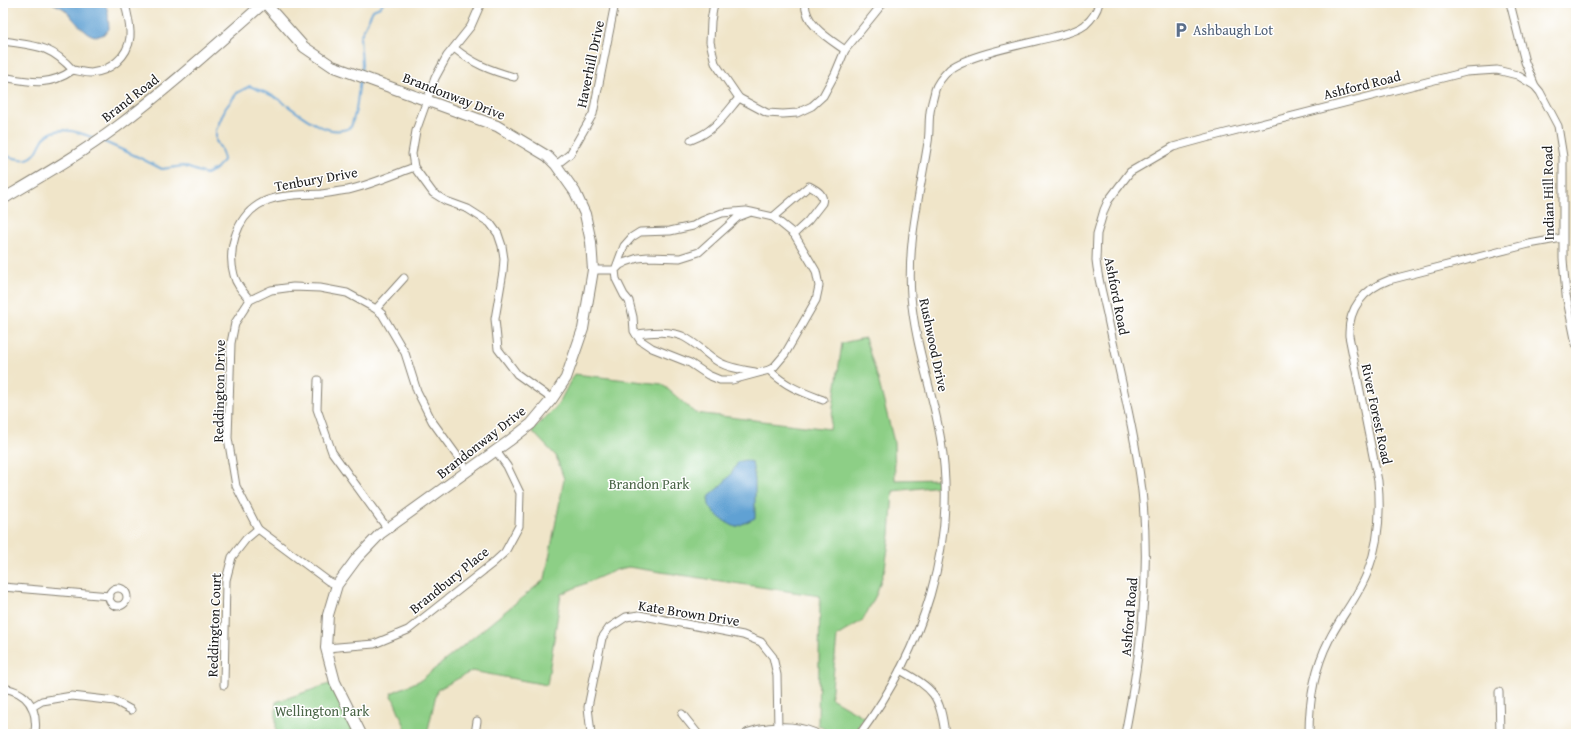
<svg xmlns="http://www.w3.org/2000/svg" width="1579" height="737" font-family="'Gentium Book Plus',serif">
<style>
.green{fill:#8dcf86;stroke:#547651}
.water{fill:#60a1d3;stroke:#3e5e78}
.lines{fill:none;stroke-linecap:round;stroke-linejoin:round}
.stream{stroke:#60a1d3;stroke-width:2}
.street-casing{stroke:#868072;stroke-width:9}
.secondary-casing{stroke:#868072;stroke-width:12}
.street{stroke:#fff;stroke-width:7}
.secondary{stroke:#fff;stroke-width:10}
.labels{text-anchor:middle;stroke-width:3;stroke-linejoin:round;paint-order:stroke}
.service-label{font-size:14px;fill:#4e5e75;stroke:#fff;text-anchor:start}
.street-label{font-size:14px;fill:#1c1c1c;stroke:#fff}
.park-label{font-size:14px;fill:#496446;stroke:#fff}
</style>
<rect width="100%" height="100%" fill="#fff"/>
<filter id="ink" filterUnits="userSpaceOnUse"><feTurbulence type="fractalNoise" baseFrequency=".025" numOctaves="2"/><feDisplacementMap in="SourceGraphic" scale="8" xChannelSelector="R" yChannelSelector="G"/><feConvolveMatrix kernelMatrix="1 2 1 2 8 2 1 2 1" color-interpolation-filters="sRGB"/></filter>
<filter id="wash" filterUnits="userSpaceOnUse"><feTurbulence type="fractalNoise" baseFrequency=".012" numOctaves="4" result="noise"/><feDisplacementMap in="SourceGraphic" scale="16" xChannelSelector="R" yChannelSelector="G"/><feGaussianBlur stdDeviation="0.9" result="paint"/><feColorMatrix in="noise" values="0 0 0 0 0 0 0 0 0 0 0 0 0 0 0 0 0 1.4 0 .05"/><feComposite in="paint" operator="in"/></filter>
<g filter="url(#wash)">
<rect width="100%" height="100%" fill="#f0e5c9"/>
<g class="green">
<polygon points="865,338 878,379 894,442 895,480 941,479 941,486 893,491 890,535 885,568 876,595 863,620 837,636 831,698 864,717 853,734 832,734 818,725 820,596 628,567 616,570 561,594 547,685 472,671 437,690 427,734 408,734 391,693 421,680 545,579 564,479 556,456 532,431 558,405 574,374 662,384 695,413 830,429 842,343"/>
<polygon points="335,682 361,734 250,734 276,733 276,702"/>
</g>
<g class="water">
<path d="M52,3H105L108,12L109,29C93,50 75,19 64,9C61,7 56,5 52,3Z"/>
<path d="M745,460L752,462L755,480V518L736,527C727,524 702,508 710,496C712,492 717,490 719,487C728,479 733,472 738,462Z"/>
</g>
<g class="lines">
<g class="stream">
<polyline points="361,73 362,65 360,37 373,10 380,7 383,3"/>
<path d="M102,141L136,156L162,169L183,166L206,174L217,168L224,159L221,149L216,141V130L225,109L237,93L250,86C260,91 272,94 281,101C299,113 328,140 351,127L356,110L360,79"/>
<path d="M3,155C9,156 21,161 27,159C38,156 38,146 44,138C57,124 79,132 94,138"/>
</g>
</g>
</g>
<g filter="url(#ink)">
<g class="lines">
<defs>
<g id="street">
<polyline points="481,3 471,26 447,56 435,78 416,131 412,154 414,167 433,193 446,201 468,209 490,223 498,234 502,246 504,259 503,272 495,319 498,349 517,374 552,399"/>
<polyline points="714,3 711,21 710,42 715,63 739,98 767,113 783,114 797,113 812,106 823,96 835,74 845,50 883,3"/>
<path d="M805,3C806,26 828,38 845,50"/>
<polyline points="1510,3 1525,62 1535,86 1540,92 1558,126 1563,157 1563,259 1566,295 1576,344"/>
<path d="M3,41C35,46 49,44 73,70C49,87 30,82 3,77"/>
<path d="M454,48C474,64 489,70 514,77"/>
<path d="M73,70C79,71 85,73 91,73C110,71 128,57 130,37C131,26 127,14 125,3"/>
<path d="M691,140C715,131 723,117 739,98"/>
<polyline points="556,165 570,154 593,114 615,3"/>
<path d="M773,217L809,186C816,190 825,194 822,203L808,221L794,234"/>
<polyline points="593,270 615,270 620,265 626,262 638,258 648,257 680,258 699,252 738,217 751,212 773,217 794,234 816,271 819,286 816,300 785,354 774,367 769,370 732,380 720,380 708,375 690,363 652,348 640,340 634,331 633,317 629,301 624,295 616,279 615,270 624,246 632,237 640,232 670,231 693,226 702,221 722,213 746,211 751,212"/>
<path d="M250,300C244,293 236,285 234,275C227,251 236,219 258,205C274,194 302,195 321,194C330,193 339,191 348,190C370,185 393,175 414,167"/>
<polyline points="376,309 404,278"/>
<path d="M636,334C651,333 667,330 682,336C695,342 705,353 717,361C728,368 743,370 755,372"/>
<path d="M769,370C785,386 802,392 823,400"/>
<polyline points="318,380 317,409 332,452 387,528"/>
<polyline points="337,585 328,581 258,529 236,486 228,438 231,343 235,323 250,300 271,290 293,287 320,288 347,293 376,309 382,314 405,353 417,391 432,421 468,471"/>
<polyline points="3,587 110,596"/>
<circle cx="118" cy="597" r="9"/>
<polyline points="326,648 374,644 408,630 493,563 505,552 519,526 520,493 507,466 496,451"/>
<path d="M900,670C934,689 940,695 945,734"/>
<polyline points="224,685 226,580 232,557 246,539 258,529"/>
<path d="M3,688C29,692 38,709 35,734"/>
<polyline points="1499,692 1500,734"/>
<polyline points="32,707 42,701 72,696 115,701 131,710"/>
<polyline points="682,714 698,734"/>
<polyline points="475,734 477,721"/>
<polyline points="591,734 588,707 602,638 609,628 626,617 639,615 743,635 761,642 773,657 777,675 778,729"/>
<path d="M860,734C922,650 958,546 941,441C933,392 915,346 911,296C907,242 920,194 928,142C930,130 928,118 931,107C932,101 934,96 935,90C937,83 945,74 950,69C967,55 1029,43 1053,37C1064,34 1076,32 1085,25C1092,19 1097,11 1099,3"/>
<path d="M1125,734C1141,651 1151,576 1142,491C1135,433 1120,376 1108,319C1104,299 1098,280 1096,260L1097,234L1104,210L1108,201L1130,172L1173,147L1206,138L1466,72L1497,70L1517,75L1535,86"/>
<path d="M1309,734C1309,701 1314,669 1329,640C1341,616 1359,596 1368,571C1379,542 1381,512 1378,481L1349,336C1348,308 1364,289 1389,280L1529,244L1562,238"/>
</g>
<g id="secondary">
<polyline points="265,3 304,47 332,66 497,126 547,156 556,165 575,192 585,214 591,242 593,270 583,329 566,378 552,399 531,424 509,441 380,534 357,558 337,585 328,615 326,648 335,682 361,734"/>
<path d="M3,199C42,176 82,153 118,126C169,88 216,45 264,3"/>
<path d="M748,734C768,727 794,726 814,734"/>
</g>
</defs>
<use href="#street" class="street-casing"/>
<use href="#secondary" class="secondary-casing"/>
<use href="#street" class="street"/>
<use href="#secondary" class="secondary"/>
</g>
</g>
<defs>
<symbol id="parking-bare" viewBox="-9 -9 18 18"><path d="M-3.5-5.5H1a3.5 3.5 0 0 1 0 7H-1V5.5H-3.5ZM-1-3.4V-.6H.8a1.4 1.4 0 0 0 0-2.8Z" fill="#5c6f8a" stroke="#fff" stroke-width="2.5" paint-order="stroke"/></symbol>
</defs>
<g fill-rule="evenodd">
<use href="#parking-bare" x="1170" y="19" width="22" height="22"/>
</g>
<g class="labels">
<g class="service-label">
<text x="1193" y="35">Ashbaugh Lot</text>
</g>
<g class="street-label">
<text transform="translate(590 64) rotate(-78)" y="5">Haverhill Drive</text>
<text transform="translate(1362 85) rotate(-14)" y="5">Ashford Road</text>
<text transform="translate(454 96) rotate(21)" y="5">Brandonway Drive</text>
<text transform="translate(130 98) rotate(-38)" y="5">Brand Road</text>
<text transform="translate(316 179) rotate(-10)" y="5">Tenbury Drive</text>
<text transform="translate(1548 193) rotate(-91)" y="5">Indian Hill Road</text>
<text transform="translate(1117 296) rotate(79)" y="5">Ashford Road</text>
<text transform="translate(934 345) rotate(78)" y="5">Rushwood Drive</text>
<text transform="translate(219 391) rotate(-89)" y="5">Reddington Drive</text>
<text transform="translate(1377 414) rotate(78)" y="5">River Forest Road</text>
<text transform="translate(481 442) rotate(-38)" y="5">Brandonway Drive</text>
<text transform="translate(449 580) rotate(-39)" y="5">Brandbury Place</text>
<text transform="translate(689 613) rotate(9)" y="5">Kate Brown Drive</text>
<text transform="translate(1129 617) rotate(-85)" y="5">Ashford Road</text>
<text transform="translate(214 625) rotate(-88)" y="5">Reddington Court</text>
</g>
<g class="park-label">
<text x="649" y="489">Brandon Park</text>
<text x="322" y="716">Wellington Park</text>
</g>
</g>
<rect width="1579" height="737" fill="none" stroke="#fff" stroke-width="16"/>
</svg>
